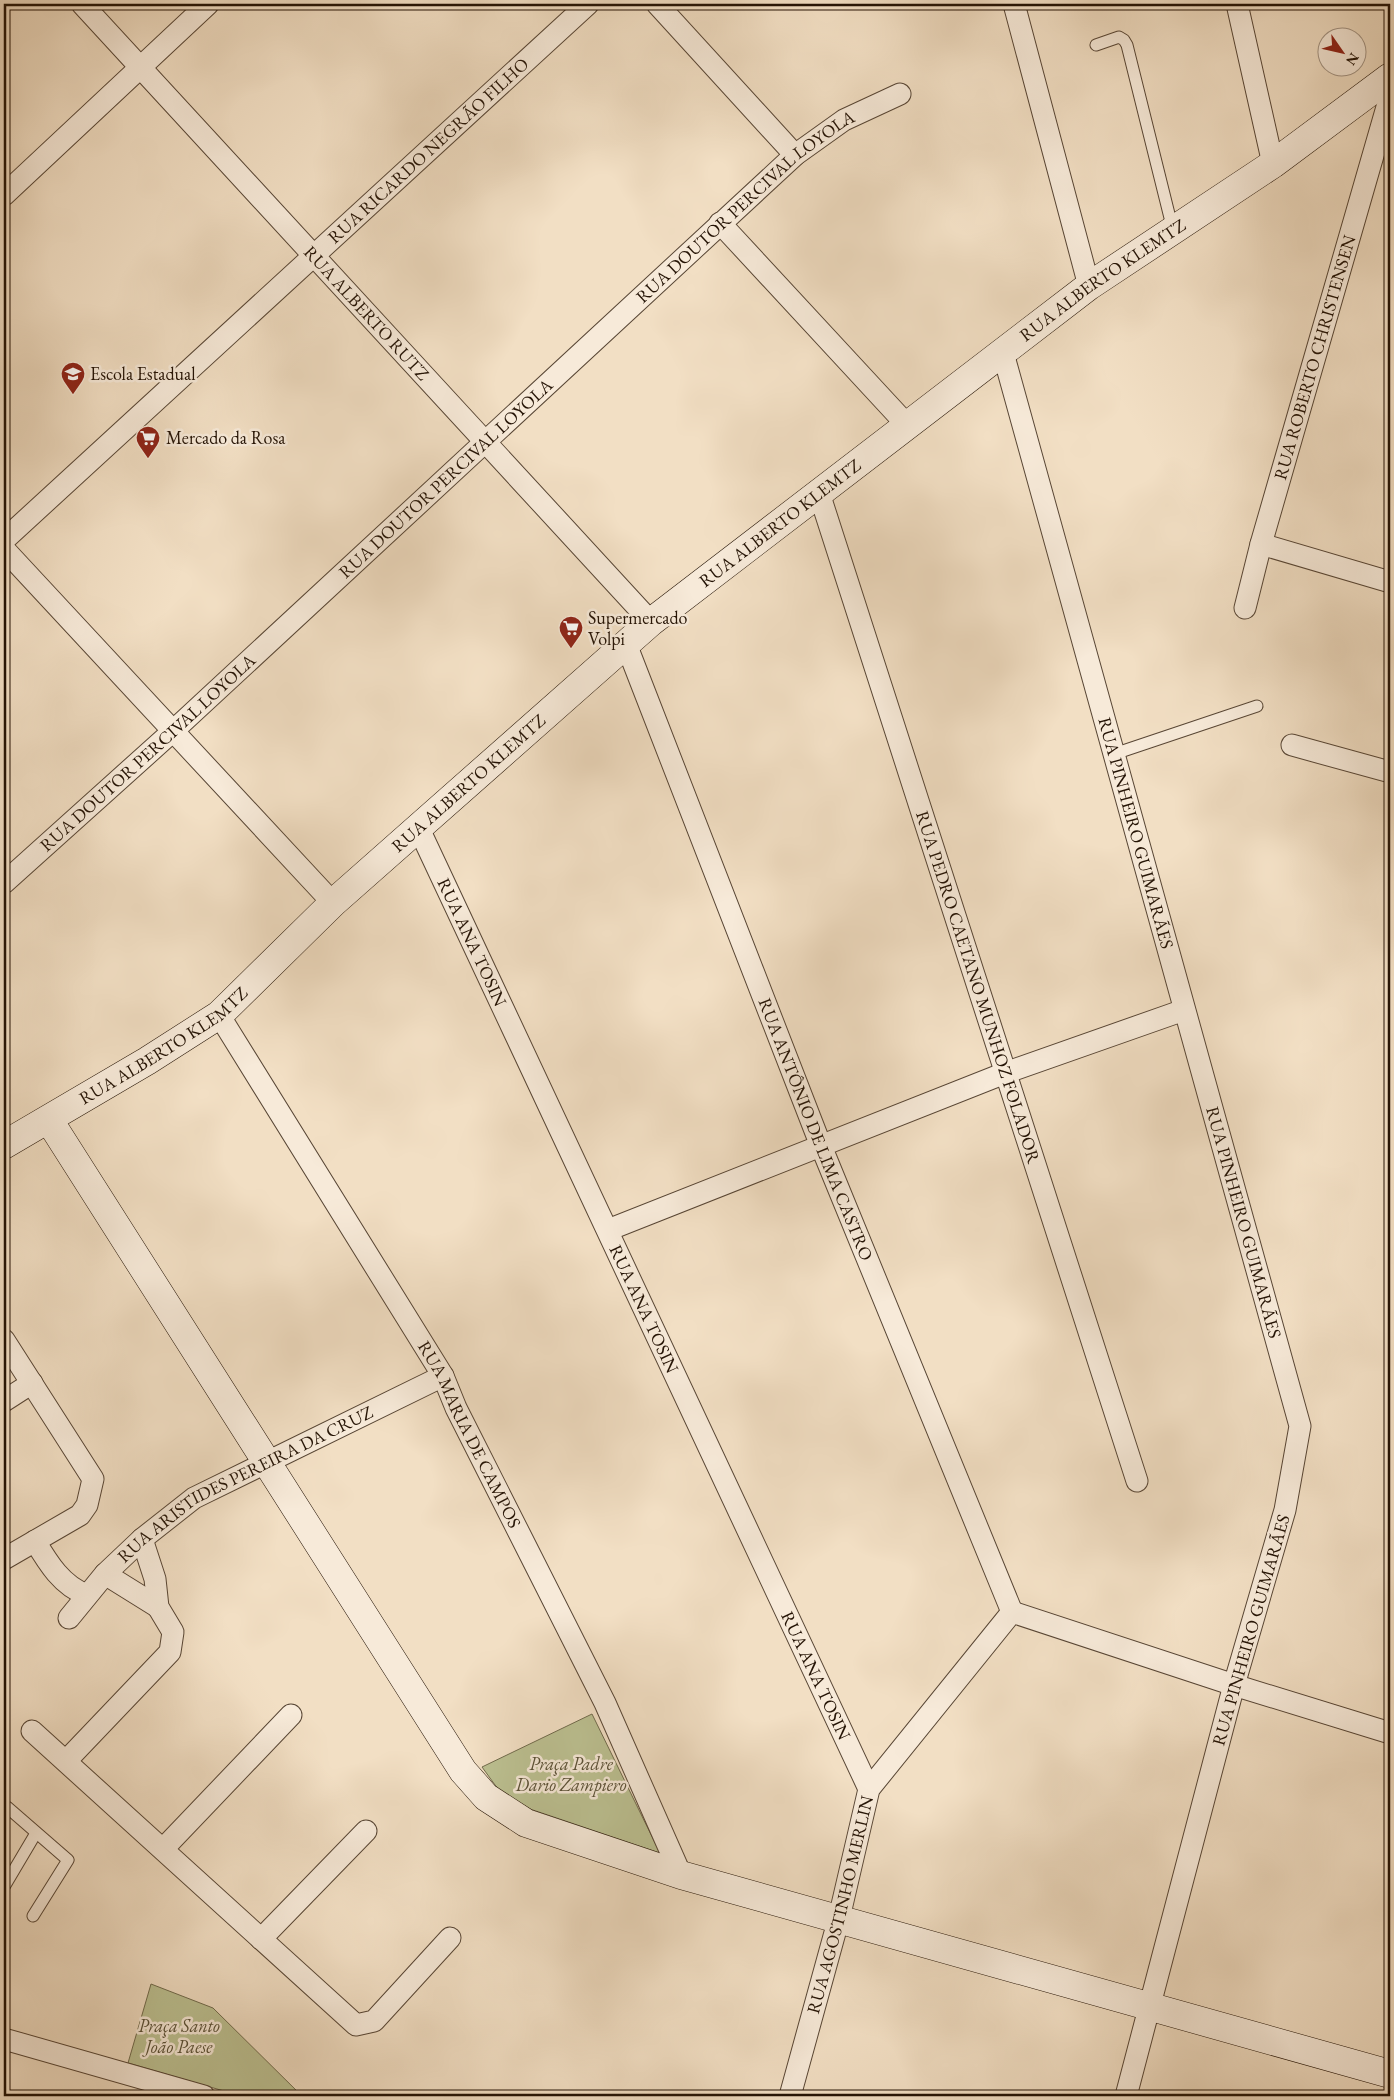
<svg xmlns="http://www.w3.org/2000/svg" width="1394" height="2100" font-family="'EB Garamond',serif">
<style>
.green{fill:#bcc192;stroke:#706a4c}
.lines{fill:none;stroke-linecap:round;stroke-linejoin:round}
.lane-casing{stroke:#584635;stroke-width:13}
.street-casing{stroke:#584635;stroke-width:23}
.secondary-casing{stroke:#241305;stroke-width:29}
.lane{stroke:#f7ead9;stroke-width:11}
.street{stroke:#f7ead9;stroke-width:21}
.secondary{stroke:#f7ead9;stroke-width:28}
.labels{text-anchor:middle;stroke-width:5;stroke-linejoin:round;paint-order:stroke}
.street-label{font-size:18px;fill:#241305;stroke:#f7ead9}
.poi-label{font-size:18px;fill:#241305;stroke:#f7ead9;text-anchor:start}
.park-label{font-size:18px;font-style:italic;fill:#595036;stroke:#f7ead9}
</style>
<rect width="100%" height="100%" fill="#f2dfc4"/>
<filter id="stains"><feTurbulence type="fractalNoise" baseFrequency=".004" numOctaves="4"/><feColorMatrix values="0 0 0 0 .2 0 0 0 0 .09 0 0 0 0 .02 0 0 0 .5 -.17"/></filter>
<radialGradient id="worn" r=".72"><stop offset=".6" stop-color="#630" stop-opacity="0"/><stop offset="1" stop-color="#630" stop-opacity=".3"/></radialGradient>
<g class="green">
<polygon points="592,1714 660,1853 530,1809 498,1789 482,1767"/>
<polygon points="151,1984 213,2008 302,2096 241,2096 128,2063"/>
</g>
<g class="lines">
<defs>
<g id="lane">
<polyline points="1096,45 1119,37 1124,40 1127,45 1173,230"/>
<polyline points="1114,754 1257,706"/>
<polyline points="4,1812 7,1807 68,1860 33,1916"/>
<polyline points="4,1887 36,1833"/>
</g>
<g id="street">
<path id="s1" d="M82,4L651,622"/>
<polyline points="657,4 795,155"/>
<polyline points="1014,4 1089,286"/>
<polyline points="1237,4 1273,164"/>
<polyline points="4,195 208,4"/>
<polyline points="720,223 907,425"/>
<path id="s2" d="M1003,353L1300,1426L1285,1510L1234,1685L1126,2096"/>
<path id="s3" d="M819,493L1137,1481"/>
<path id="s4" d="M4,540L588,4"/>
<polyline points="1261,544 1390,582"/>
<polyline points="4,549 333,903"/>
<path id="s5" d="M1245,608L1261,544L1387,107"/>
<path id="s6" d="M626,644L821,1146L1012,1612"/>
<polyline points="1292,745 1390,772"/>
<path id="s7" d="M419,829L869,1789"/>
<path id="s8" d="M4,883L173,731L795,155L844,120L900,94"/>
<path id="s9" d="M219,1015L443,1376L456,1408L605,1703L681,1875"/>
<polyline points="608,1230 1005,1073 1184,1010"/>
<polyline points="4,1340 93,1479 87,1505 80,1515 4,1559"/>
<polyline points="4,1401 32,1383"/>
<path d="M35,1541C48,1563 62,1586 87,1595"/>
<polyline points="105,1574 158,1607"/>
<polyline points="1012,1612 1234,1685 1390,1733"/>
<path id="s10" d="M69,1618L105,1574L142,1539L194,1498L443,1376"/>
<polyline points="32,1731 356,2025 374,2021 450,1938"/>
<polyline points="66,1761 170,1652 173,1632 158,1607 155,1579 142,1539"/>
<polyline points="163,1849 291,1715"/>
<polyline points="261,1939 366,1831"/>
<polyline points="4,2039 204,2096"/>
<path id="s11" d="M790,2096L839,1918L869,1789L1012,1612"/>
</g>
<g id="secondary">
<polyline points="49,1120 463,1771 486,1797 526,1823 681,1875 1390,2074"/>
<path id="s12" d="M4,1145L147,1061L219,1015L333,903L651,622L1089,286L1273,164L1390,77"/>
</g>
</defs>
<use href="#lane" class="lane-casing"/>
<use href="#street" class="street-casing"/>
<use href="#secondary" class="secondary-casing"/>
<use href="#lane" class="lane"/>
<use href="#street" class="street"/>
<use href="#secondary" class="secondary"/>
</g>
<defs>
<symbol id="school-pin" viewBox="-11 -11 22 30"><path d="M0 17L-7.5 6A9.5 9.5 0 1 1 7.5 6Z" fill="#8f2418" stroke="#f7ead9"/><path d="M0-5L7-2L0 1L-7-2ZM-4 1L0 2.5L4 1V4Q0 6-4 4Z" fill="#fff"/></symbol>
<symbol id="supermarket-pin" viewBox="-11 -11 22 30"><path d="M0 17L-7.5 6A9.5 9.5 0 1 1 7.5 6Z" fill="#8f2418" stroke="#f7ead9"/><path d="M-6-5.5h2.5l.6 2H6L4.5 2H-2.5L-4.4-4H-6ZM-1.5 3.2a1.3 1.3 0 1 0 .1 0ZM3 3.2a1.3 1.3 0 1 0 .1 0Z" fill="#fff"/></symbol>
</defs>
<g fill-rule="evenodd">
<use href="#school-pin" x="59" y="360" width="28" height="38"/>
<use href="#supermarket-pin" x="134" y="424" width="28" height="38"/>
<use href="#supermarket-pin" x="557" y="614" width="28" height="38"/>
</g>
<g class="labels">
<g class="street-label">
<text dy="6" stroke="none"><textPath href="#s4" startOffset="576">RUA RICARDO NEGRÃO FILHO</textPath></text>
<text dy="6" stroke="none"><textPath href="#s8" startOffset="1004">RUA DOUTOR PERCIVAL LOYOLA</textPath></text>
<text dy="6" stroke="none"><textPath href="#s12" startOffset="1402">RUA ALBERTO KLEMTZ</textPath></text>
<text dy="6" stroke="none"><textPath href="#s1" startOffset="420">RUA ALBERTO RUTZ</textPath></text>
<text dy="6" stroke="none"><textPath href="#s5" startOffset="260">RUA ROBERTO CHRISTENSEN</textPath></text>
<text dy="6" stroke="none"><textPath href="#s8" startOffset="599">RUA DOUTOR PERCIVAL LOYOLA</textPath></text>
<text dy="6" stroke="none"><textPath href="#s12" startOffset="998">RUA ALBERTO KLEMTZ</textPath></text>
<text dy="6" stroke="none"><textPath href="#s8" startOffset="194">RUA DOUTOR PERCIVAL LOYOLA</textPath></text>
<text dy="6" stroke="none"><textPath href="#s12" startOffset="592">RUA ALBERTO KLEMTZ</textPath></text>
<text dy="6" stroke="none"><textPath href="#s2" startOffset="498">RUA PINHEIRO GUIMARÃES</textPath></text>
<text dy="6" stroke="none"><textPath href="#s7" startOffset="125">RUA ANA TOSIN</textPath></text>
<text dy="6" stroke="none"><textPath href="#s3" startOffset="519">RUA PEDRO CAETANO MUNHOZ FOLADOR</textPath></text>
<text dy="6" stroke="none"><textPath href="#s12" startOffset="188">RUA ALBERTO KLEMTZ</textPath></text>
<text dy="6" stroke="none"><textPath href="#s6" startOffset="521">RUA ANTÔNIO DE LIMA CASTRO</textPath></text>
<text dy="6" stroke="none"><textPath href="#s2" startOffset="902">RUA PINHEIRO GUIMARÃES</textPath></text>
<text dy="6" stroke="none"><textPath href="#s7" startOffset="530">RUA ANA TOSIN</textPath></text>
<text dy="6" stroke="none"><textPath href="#s9" startOffset="489">RUA MARIA DE CAMPOS</textPath></text>
<text dy="6" stroke="none"><textPath href="#s10" startOffset="225">RUA ARISTIDES PEREIRA DA CRUZ</textPath></text>
<text transform="translate(1251 1630) rotate(-74)" y="6">RUA PINHEIRO GUIMARÃES</text>
<text dy="6" stroke="none"><textPath href="#s7" startOffset="935">RUA ANA TOSIN</textPath></text>
<text dy="6" stroke="none"><textPath href="#s11" startOffset="198">RUA AGOSTINHO MERLIN</textPath></text>
</g>
<g class="poi-label">
<text x="90" y="380">Escola Estadual</text>
<text x="166" y="444">Mercado da Rosa</text>
<text x="588" y="624">Supermercado<tspan x="588" dy="21">Volpi</tspan></text>
</g>
<g class="park-label">
<text x="571" y="1770">Praça Padre<tspan x="571" dy="21">Dario Zampiero</tspan></text>
<text x="179" y="2032">Praça Santo<tspan x="179" dy="21">João Paese</tspan></text>
</g>
</g>
<rect width="1394" height="2100" fill="none" stroke="#f2dfc4" stroke-width="20"/>
<rect x="5" y="5" width="1384" height="2090" fill="none" stroke="#241305" stroke-width="2.5"/>
<rect x="10" y="10" width="1374" height="2080" fill="none" stroke="#241305"/>
<g transform="translate(1342 52) rotate(124)"><circle r="24" fill="#f7ead9" stroke="#a39484"/>
<path d="M0-4L9 19L0 12L-9 19Z" fill="#8f2418"/>
<text y="-8" font-size="14" font-weight="bold" text-anchor="middle" fill="#241305">N</text>
</g>
<rect width="100%" height="100%" filter="url(#stains)"/>
<rect width="100%" height="100%" fill="url(#worn)"/>
</svg>
